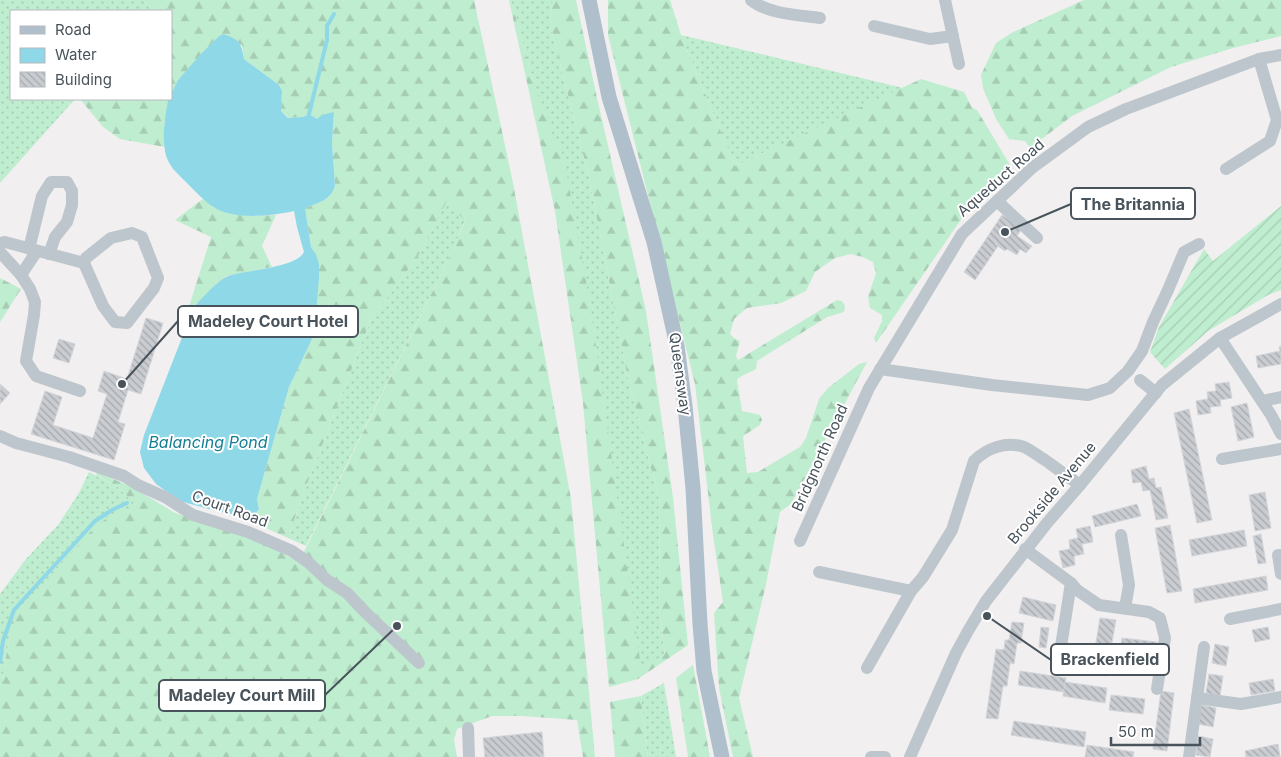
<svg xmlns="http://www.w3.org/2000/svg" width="1281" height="757" font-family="Inter,sans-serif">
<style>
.grass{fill:url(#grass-dots)}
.forest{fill:url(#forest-firs)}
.garden{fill:url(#garden-furrows)}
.water{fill:#8ed8e8}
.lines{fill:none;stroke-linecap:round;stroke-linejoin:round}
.stream{stroke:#8ed8e8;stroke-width:4}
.building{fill:url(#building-back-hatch);stroke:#d3d5da}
.minor{stroke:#bec6cd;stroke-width:12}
.major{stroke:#b0bfcc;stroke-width:15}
.labels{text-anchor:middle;stroke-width:4;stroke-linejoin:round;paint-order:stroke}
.street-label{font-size:15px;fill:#48535b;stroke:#fff}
.water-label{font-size:16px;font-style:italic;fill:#137d94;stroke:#fff}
.leader{fill:none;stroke:#48535b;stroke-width:2}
.callout-dot{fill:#48535b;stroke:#fff;stroke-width:2}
.callout{fill:#fff;stroke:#48535b;stroke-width:2}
.callout-label{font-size:16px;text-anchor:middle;font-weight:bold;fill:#48535b}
</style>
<defs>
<pattern id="grass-dots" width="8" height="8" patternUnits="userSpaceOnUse" patternTransform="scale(1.25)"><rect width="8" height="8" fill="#bfedcf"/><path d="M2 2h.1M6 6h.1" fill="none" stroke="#a6cdb4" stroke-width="1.8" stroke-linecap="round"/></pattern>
<pattern id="forest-firs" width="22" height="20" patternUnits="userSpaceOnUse" patternTransform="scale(1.25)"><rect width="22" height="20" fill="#bfedcf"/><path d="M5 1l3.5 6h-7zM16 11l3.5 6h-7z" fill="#a6cdb4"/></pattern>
<pattern id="garden-furrows" width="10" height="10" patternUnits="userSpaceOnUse" patternTransform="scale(1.25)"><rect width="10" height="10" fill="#bfedcf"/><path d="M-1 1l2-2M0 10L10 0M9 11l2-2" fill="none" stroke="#a6cdb4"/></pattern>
<pattern id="building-back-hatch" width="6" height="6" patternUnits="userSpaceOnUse" patternTransform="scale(1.25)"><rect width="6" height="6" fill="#c9ccd1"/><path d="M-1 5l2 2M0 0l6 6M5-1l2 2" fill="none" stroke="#a5a8ad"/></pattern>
</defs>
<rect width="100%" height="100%" fill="#f1efef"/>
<g class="grass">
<polygon points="0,0 144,0 152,11 11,11 11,99 75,99 0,183"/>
<polygon points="511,0 552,0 551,28 589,177 628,379 660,503 659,608 665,656 640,668 608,439 533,80"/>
<polygon points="681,35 903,88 735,166"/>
<polygon points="447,200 465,220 455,246 306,546 288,538 302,497 371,319 417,258"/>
<polygon points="89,472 118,487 139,508 10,635 4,668 3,682 0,682 0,594 26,559 58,525 79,493"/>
<polygon points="664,683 676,757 648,757 641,696"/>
</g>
<g class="forest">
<path d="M144,0H474L513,183L571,499L595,757H583L577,720L523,716H492L457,729L454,740L457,757H0V682H3L4,668L10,635L18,612L92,530L108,517L126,509L138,507L118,487L96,475L97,472L134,488L175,513L249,536L299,562L455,246L465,221L447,201L417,258L371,319L302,497L288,538L239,516L254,515L259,509L257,499L289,387L314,335L316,254L311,247L305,208C318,203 331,200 335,186L332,143L334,113L317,119L309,114L303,117L289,118L281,111L282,91L279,85L244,59L242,45L218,37L178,80L171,96V11H152Z"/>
<polygon points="509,0 511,0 533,80 564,158 590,303 641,667 665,655 659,608 660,503 628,379 589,177 551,28 552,0 576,0 597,98 646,311 673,498 688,645 638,679 609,687 583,403 555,211"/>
<path d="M608,0H670L681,35L735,166L921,79L964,92L972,108L977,110L1010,165L982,189L876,343L874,338L882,321V315L870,308L868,297L876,273L873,262L863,257L851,254L835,258L815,272L806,291L781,303L747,308L734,319L730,334L735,339L740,341L736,356L738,360L837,300L842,301L845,306L844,312L827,317L757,361L756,369C750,373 742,374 737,380L742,411L760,415L762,420L760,425L743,436L747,473L758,472L800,447L806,438L819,399L828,388L859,364L867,362L791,504L780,512L766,584L739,698L753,757H733L719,688L714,613L723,602L713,535L695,384L608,35Z"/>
<polygon points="1084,0 1281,0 1281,36 1233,48 1171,67 1072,116 1030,148 1025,141 1009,139 996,119 983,88 981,75 996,43 1013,32"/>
<polygon points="80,99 170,99 164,124 165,147 120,139 103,127"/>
<polygon points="204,198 214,208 256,216 276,215 262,246 272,267 226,276 193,307 185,319 211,237 175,220"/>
<polygon points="0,278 21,289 0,322"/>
<polygon points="693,665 710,757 688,757 676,678"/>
<polygon points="641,696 648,757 615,757 610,702"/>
</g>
<polygon class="garden" points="1281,206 1281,290 1268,295 1208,331 1165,369 1150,352 1159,327 1204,249 1213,261"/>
<path class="water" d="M223,34C240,40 241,42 244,59L279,85L282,91L281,111L288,118L303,117L309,114L317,119L322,115L334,112L332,143L335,186C331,200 318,203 305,208L311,247L316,254L319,264V278L314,335L289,387L257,499L259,509L254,515L239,516L212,510L180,501L156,484L144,468L140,452L144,435L183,335C184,330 184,324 185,320C189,310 219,279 228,276C246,270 296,268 304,252L297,227L294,211C272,216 235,220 215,208C207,204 193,189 186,182C177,173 167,165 165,151C162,134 165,117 168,101L169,99H171V94L178,80L200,55L218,37Z"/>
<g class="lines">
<g class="stream">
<polyline points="309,114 327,40 327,26 334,14"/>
<polyline points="0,662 3,641 14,610 95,521 112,510 127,503"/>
</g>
</g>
<g class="building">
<polygon points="1002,215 1022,228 1017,236 1032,246 1026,253 1020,249 1017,255 1007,249 1005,251 995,244 996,242 988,236"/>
<polygon points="988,236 996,242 995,244 998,246 975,280 964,272"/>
<polygon points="146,318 163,323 141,394 128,390 118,422 125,424 114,460 31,434 45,391 62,397 53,425 93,438 107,394 98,391 104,371 127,379"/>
<polygon points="59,339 75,344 69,363 53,358"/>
<polygon points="1281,346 1281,364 1258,368 1256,356 1280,351 1279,347"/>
<polygon points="1229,382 1232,398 1220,400 1221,406 1210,407 1211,413 1198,415 1196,401 1208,399 1207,392 1216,391 1215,384"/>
<polygon points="0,384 10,393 0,404"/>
<polygon points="1247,403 1254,437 1238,441 1231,407"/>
<polygon points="1189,409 1212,520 1197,523 1174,413"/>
<polygon points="1146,466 1149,479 1154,478 1156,488 1161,487 1168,518 1156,520 1150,490 1143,491 1141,482 1133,483 1131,470"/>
<polygon points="1265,492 1271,528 1255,531 1249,495"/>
<polygon points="1137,504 1141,516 1095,527 1092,516"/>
<polygon points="1170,525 1182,591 1167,593 1155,528"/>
<polygon points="1090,526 1093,542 1082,544 1084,554 1074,556 1075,565 1063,568 1059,551 1070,549 1069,540 1078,538 1076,529"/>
<polygon points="1244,530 1247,546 1192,556 1189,540"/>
<polygon points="1261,534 1266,563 1258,564 1253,536"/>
<polygon points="1266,576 1268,590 1195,603 1193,589"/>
<polygon points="1023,597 1056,605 1053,621 1019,613"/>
<polygon points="1100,618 1116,620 1106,676 1091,673"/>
<polygon points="1012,622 1024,623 1021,643 1017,643 1014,664 1010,663 1007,686 1003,686 998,719 986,718 996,649 1004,650 1005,640 1009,640"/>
<polygon points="1041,627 1049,628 1046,648 1039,647"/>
<polygon points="1268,627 1270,639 1255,642 1252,630"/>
<polygon points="1122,638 1157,642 1154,659 1120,654"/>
<polygon points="1215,644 1229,647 1226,666 1212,663"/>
<polygon points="1020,671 1066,678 1064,692 1018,685"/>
<polygon points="1209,674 1223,676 1220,696 1206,693"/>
<polygon points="1273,679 1275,691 1251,695 1249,683"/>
<polygon points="1065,682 1107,688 1105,703 1063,696"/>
<polygon points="1161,691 1174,693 1167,751 1153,749"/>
<polygon points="1111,695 1145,699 1143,714 1109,710"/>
<polygon points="1202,705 1216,708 1213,727 1198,724"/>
<polygon points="1014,721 1086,732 1084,747 1011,735"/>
<polygon points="542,732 544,757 485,757 483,738"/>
<polygon points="1198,736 1213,739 1210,757 1196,755"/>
<polygon points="1278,744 1280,757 1246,757 1245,751"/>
<polygon points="1087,745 1134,752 1133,757 1085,757"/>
</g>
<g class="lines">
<g class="minor">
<path d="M751,0C768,14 799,15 820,18"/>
<polyline points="945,0 959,64"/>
<polyline points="874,26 930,39 953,36"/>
<polyline points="1226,169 1270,141 1277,120 1259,59"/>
<polyline points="997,201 1037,238"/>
<polygon points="132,233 142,237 158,278 154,288 127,323 115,322 103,306 84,263 86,258 111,238"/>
<polyline points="0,243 5,242 84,263"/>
<polyline points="29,249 42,196 51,182 67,182 72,191 72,205 67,222 55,237 49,254"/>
<polyline points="0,252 21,275 30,289 35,302 34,315 26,361 36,376 80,391"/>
<polyline points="21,275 37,251"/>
<polyline points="1220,338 1271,415 1281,434"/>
<polyline points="880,369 992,385 1088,395 1110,388 1128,371 1142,351 1153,322 1168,290 1184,252 1199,244"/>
<polyline points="1140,380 1156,393"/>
<polyline points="1262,401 1281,397"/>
<polyline points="0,436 16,443 69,457 124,476 138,485 165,497 193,515 248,532 292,551 308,562 327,580 347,593 366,613 419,663"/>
<polyline points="1222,459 1281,449"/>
<polyline points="1121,535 1129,585 1125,608"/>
<polyline points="800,541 869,388 962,234 1032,168 1088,127 1126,109 1259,59 1281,55"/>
<polyline points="1025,549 1071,583 1077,590 1099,605 1149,612 1160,618 1165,638 1157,689"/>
<polyline points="1281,555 1278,555 1281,574"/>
<polyline points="819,572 911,591"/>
<polyline points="1230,619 1281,609"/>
<polyline points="1059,659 1071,583"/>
<path d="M867,668L911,591L923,577L952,530L974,461C987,448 1006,441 1024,447C1031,450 1038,456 1045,460C1056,468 1068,477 1080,485"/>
<polyline points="1197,698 1241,704 1281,697"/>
<polyline points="468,728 469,757"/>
<polyline points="871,757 885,757"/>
<polyline points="910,757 956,653 968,631 986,601 1047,523 1080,485 1162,385 1220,338 1281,304"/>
<polyline points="1189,757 1204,647"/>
</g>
<polyline class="major" points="589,0 609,97 654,242 677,346 685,406 693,488 700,624 704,671 722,757"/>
</g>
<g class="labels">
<g class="street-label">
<text transform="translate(1001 178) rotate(-41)" y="5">Aqueduct Road</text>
<text transform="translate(680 374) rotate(82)" y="5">Queensway</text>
<text transform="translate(820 458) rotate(-66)" y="5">Bridgnorth Road</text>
<text transform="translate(1052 493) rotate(-50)" y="5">Brookside Avenue</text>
<text transform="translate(230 509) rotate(20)" y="5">Court Road</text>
</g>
<g class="water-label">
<text x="208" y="448">Balancing Pond</text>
</g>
</g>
<path class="leader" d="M1005 232L1071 204M122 384L178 321M987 616L1051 660M397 626L325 695"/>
<g class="callout-dot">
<circle cx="1005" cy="232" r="5"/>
<circle cx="122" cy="384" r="5"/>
<circle cx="987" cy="616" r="5"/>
<circle cx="397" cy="626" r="5"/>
</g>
<g class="callout">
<rect x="1071" y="188" width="124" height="31" rx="5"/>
<rect x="178" y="306" width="180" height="31" rx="5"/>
<rect x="1051" y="644" width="118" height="31" rx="5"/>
<rect x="159" y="680" width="166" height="31" rx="5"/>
</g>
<g class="callout-label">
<text x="1133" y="210">The Britannia</text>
<text x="268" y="327">Madeley Court Hotel</text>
<text x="1110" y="665">Brackenfield</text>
<text x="242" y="701">Madeley Court Mill</text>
</g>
<rect x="10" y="10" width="162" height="90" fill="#ffffff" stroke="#b6babd"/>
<rect x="20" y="26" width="25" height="8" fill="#b0bfcc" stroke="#b6babd"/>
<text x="55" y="35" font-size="15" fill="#48535b">Road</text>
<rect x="20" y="48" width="25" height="15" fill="#8ed8e8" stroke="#b6babd"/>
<text x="55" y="60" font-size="15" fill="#48535b">Water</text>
<rect x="20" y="72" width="25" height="15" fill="url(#building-back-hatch)" stroke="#b6babd"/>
<text x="55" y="85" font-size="15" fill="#48535b">Building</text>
<path d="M1111 737v8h89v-8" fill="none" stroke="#48535b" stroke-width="2.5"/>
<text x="1118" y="737" font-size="15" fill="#48535b" stroke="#ffffff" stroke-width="4" paint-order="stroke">50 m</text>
</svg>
